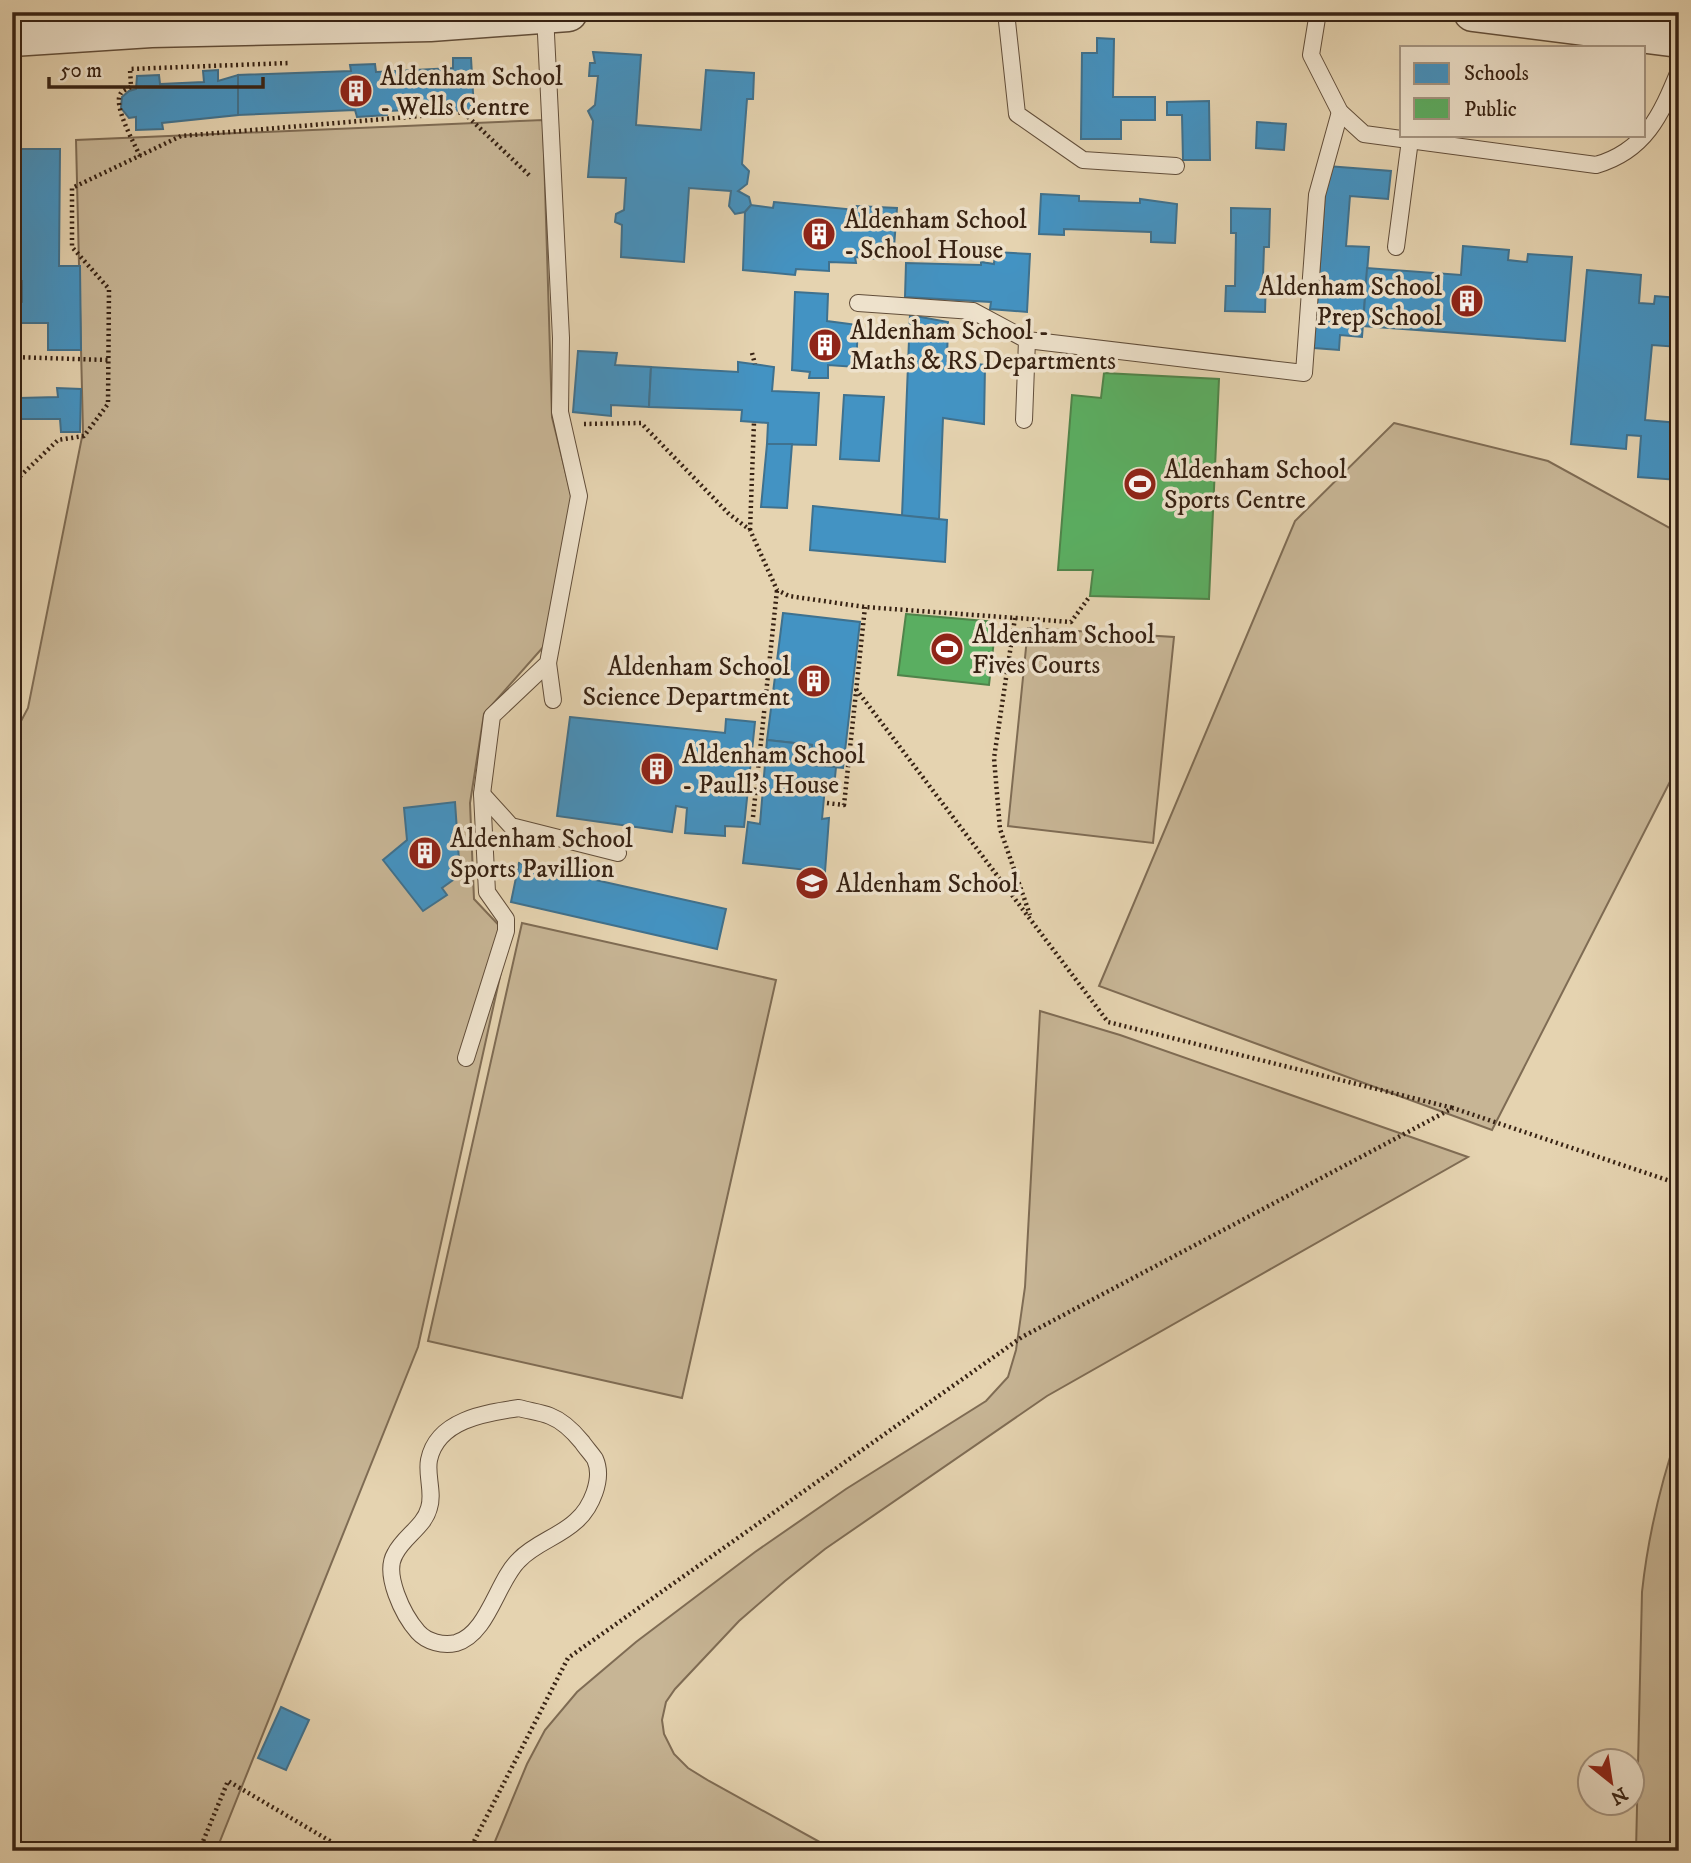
<svg xmlns="http://www.w3.org/2000/svg" width="1691" height="1863" font-family="'IM FELL DW Pica',serif">
<style>
.green{fill:#c7b595;stroke:#7f6c54;stroke-width:2}
.schools{fill:#4393c3;stroke:#3f718e;stroke-width:2}
.public{fill:#5aae61;stroke:#50844a;stroke-width:2}
.lines{fill:none;stroke-linecap:round;stroke-linejoin:round}
.service-casing{stroke:#624e3a;stroke-width:18}
.tertiary-casing{stroke:#624e3a;stroke-width:41}
.path{stroke:#372213;stroke-width:4.5;stroke-dasharray:2 3.5;stroke-linecap:butt}
.service{stroke:#eee2cc;stroke-width:16}
.tertiary{stroke:#eee2cc;stroke-width:38}
.labels{text-anchor:middle;stroke-width:7;stroke-linejoin:round;paint-order:stroke}
.poi-label{font-size:26px;fill:#372213;stroke:#eee2cc;text-anchor:start}
</style>
<rect width="100%" height="100%" fill="#e5d3b0"/>
<filter id="stains"><feTurbulence type="fractalNoise" baseFrequency=".00286" numOctaves="4"/><feColorMatrix values="0 0 0 0 .2 0 0 0 0 .09 0 0 0 0 .02 0 0 0 .5 -.17"/></filter>
<radialGradient id="worn" r=".72"><stop offset=".6" stop-color="#630" stop-opacity="0"/><stop offset="1" stop-color="#630" stop-opacity=".3"/></radialGradient>
<g class="green">
<polygon points="543,120 552,417 572,498 545,645 484,714 470,803 474,899 509,936 418,1347 216,1851 12,1851 12,738 28,708 83,432 76,140"/>
<polygon points="1394,423 1548,461 1679,533 1679,764 1492,1130 1099,986 1295,521"/>
<polygon points="1028,628 1174,637 1153,843 1008,826"/>
<polygon points="522,923 776,980 682,1398 428,1341"/>
<polygon points="1040,1011 1120,1035 1468,1157 1047,1396 825,1549 785,1581 739,1621 675,1689 666,1702 662,1720 664,1734 674,1754 688,1768 709,1781 836,1851 491,1851 527,1764 545,1730 577,1692 636,1642 755,1552 846,1489 986,1401 1008,1377 1016,1350 1025,1287"/>
<path d="M1679,1429V1851H1636L1642,1592C1648,1536 1661,1482 1679,1429Z"/>
</g>
<g class="schools">
<polygon points="1097,38 1114,39 1113,97 1155,97 1155,120 1121,120 1121,139 1081,139 1082,53 1097,53"/>
<polygon points="593,52 641,55 636,125 701,130 706,70 754,73 753,99 747,99 742,164 749,171 747,184 738,191 749,197 751,205 745,212 735,214 729,206 731,191 689,188 684,262 621,257 622,225 615,222 616,214 624,210 626,178 588,177 593,121 588,111 595,105 598,76 589,76 590,63 595,63"/>
<polygon points="453,58 471,58 474,110 446,111 446,108 388,111 387,115 357,117 355,110 238,115 238,75 351,71 350,65 375,64 376,72 453,68"/>
<polygon points="218,70 218,81 238,75 238,115 162,123 163,129 136,130 136,117 129,118 121,108 122,97 129,91 136,89 137,76 159,75 160,84 204,82 203,71"/>
<polygon points="1209,101 1210,160 1183,160 1182,115 1167,115 1167,102"/>
<polygon points="1257,122 1286,124 1284,150 1256,148"/>
<polygon points="12,149 60,149 59,266 80,266 81,350 48,350 48,323 16,323 15,303 22,302 22,281 12,282"/>
<polygon points="1327,166 1391,171 1388,199 1350,196 1346,246 1369,247 1362,337 1340,335 1339,350 1314,348"/>
<polygon points="1041,194 1079,196 1079,201 1140,203 1140,199 1177,204 1175,243 1151,242 1151,232 1064,229 1064,235 1039,234"/>
<polygon points="774,202 856,210 856,206 897,208 893,260 855,257 856,263 829,262 829,271 796,269 795,275 743,270 745,212 751,205 773,208"/>
<polygon points="1231,208 1270,209 1269,247 1264,247 1263,276 1266,276 1265,312 1225,311 1226,286 1235,286 1236,233 1231,233"/>
<polygon points="1463,246 1509,250 1508,260 1527,262 1528,254 1572,257 1565,341 1363,326 1367,268 1461,275"/>
<polygon points="995,252 1030,254 1027,312 990,309 991,302 905,297 906,263 981,265 981,262 994,264"/>
<polygon points="1587,270 1641,275 1639,303 1654,304 1655,296 1679,298 1679,347 1652,345 1645,420 1679,423 1679,480 1638,477 1641,436 1627,435 1626,449 1571,444"/>
<polygon points="795,292 828,294 827,321 858,325 856,367 828,365 828,378 809,378 810,372 792,370"/>
<polygon points="910,315 948,322 947,361 985,365 984,424 943,418 939,519 902,516"/>
<polygon points="578,351 617,353 615,365 651,367 649,407 611,405 611,416 573,412"/>
<polygon points="738,362 774,367 772,391 819,393 816,445 767,444 768,423 741,421 742,410 649,407 651,367 738,372"/>
<polygon points="12,377 18,378 19,398 58,397 57,388 81,389 80,432 61,432 60,419 12,419"/>
<polygon points="844,395 884,397 879,461 840,459"/>
<polygon points="767,444 792,444 787,508 761,507"/>
<polygon points="813,506 947,520 945,562 810,550"/>
<polygon points="783,613 860,622 843,768 810,765 812,745 767,740"/>
<polygon points="570,717 725,733 726,719 755,722 744,827 725,826 725,836 685,833 687,808 676,806 672,832 557,816"/>
<polygon points="767,740 812,745 810,765 836,767 834,788 825,787 822,819 829,818 825,872 743,863 748,822 760,824"/>
<polygon points="455,802 460,875 442,888 447,895 423,911 383,860 407,840 404,808"/>
<polygon points="519,863 726,909 717,949 511,902"/>
<polygon points="281,1707 309,1720 286,1770 258,1758"/>
</g>
<g class="public">
<polygon points="1104,373 1219,379 1209,599 1090,596 1093,570 1058,570 1072,395 1101,398"/>
<polygon points="906,614 996,622 989,685 898,675"/>
</g>
<g class="lines">
<defs>
<g id="service">
<polyline points="1006,12 1017,114 1083,160 1176,166"/>
<path d="M1318,12L1311,55L1340,112L1364,134L1596,165C1645,151 1661,115 1679,71"/>
<polyline points="1396,247 1410,140"/>
<polyline points="858,303 973,311 1027,340 1304,373 1317,195 1340,112"/>
<polyline points="1024,420 1027,340"/>
<polyline points="548,663 553,700"/>
<polyline points="482,794 511,826 618,853"/>
<polyline points="466,1058 506,931 506,919 487,892 482,794 492,716 548,663 579,496 560,412 561,338 545,14"/>
<path d="M519,1408C529,1411 540,1412 550,1416C563,1421 573,1431 582,1442C586,1448 591,1453 595,1459C604,1479 591,1508 576,1521C559,1537 535,1543 519,1560C497,1581 488,1634 456,1643C443,1646 427,1642 418,1632C403,1615 383,1574 395,1554C404,1536 424,1527 429,1508C434,1493 426,1475 429,1460C437,1420 485,1413 519,1408Z"/>
</g>
<g id="tertiary">
<polyline points="1473,12 1679,38"/>
<polyline points="12,37 151,28 430,22 568,12"/>
</g>
</defs>
<use href="#service" class="service-casing"/>
<use href="#tertiary" class="tertiary-casing"/>
<g class="path">
<polyline points="464,113 531,177"/>
<path d="M140,156C134,143 112,104 121,93C122,91 129,88 131,87L130,69L289,63"/>
<polyline points="752,353 755,364"/>
<polyline points="12,357 108,360"/>
<polyline points="584,424 641,423 729,514 750,530 777,590 789,596 865,607 1071,622 1090,596"/>
<polyline points="12,484 58,440 84,436 108,404 109,289 72,247 72,188 181,136 528,107"/>
<polyline points="750,530 754,422"/>
<polyline points="1015,618 994,758 1000,829 1030,915"/>
<polyline points="856,689 1108,1022 1453,1108"/>
<polyline points="827,803 844,805 865,607"/>
<polyline points="753,817 777,590"/>
<polyline points="199,1851 228,1781 347,1851"/>
<polyline points="469,1851 568,1658 1022,1337 1453,1108 1679,1184"/>
</g>
<use href="#service" class="service"/>
<use href="#tertiary" class="tertiary"/>
</g>
<defs>
<symbol id="building-disc" viewBox="-11 -11 22 22"><circle r="9.5" fill="#8f2418" stroke="#eee2cc"/><path d="M-4-6H4V6H1V3H-1V6H-4ZM-2.5-4.3h1.7v1.8h-1.7ZM.8-4.3h1.7v1.8H.8ZM-2.5-1h1.7V.8h-1.7ZM.8-1h1.7V.8H.8Z" fill="#fff"/></symbol>
<symbol id="stadium-disc" viewBox="-11 -11 22 22"><circle r="9.5" fill="#8f2418" stroke="#eee2cc"/><path d="M0-5a6.5 5 0 1 0 0 10a6.5 5 0 1 0 0-10ZM-3.5-1.8h7v3.6h-7Z" fill="#fff"/></symbol>
<symbol id="school-disc" viewBox="-11 -11 22 22"><circle r="9.5" fill="#8f2418" stroke="#eee2cc"/><path d="M0-5L7-2L0 1L-7-2ZM-4 1L0 2.5L4 1V4Q0 6-4 4Z" fill="#fff"/></symbol>
</defs>
<g fill-rule="evenodd">
<use href="#building-disc" x="337" y="72" width="38" height="38"/>
<use href="#building-disc" x="800" y="215" width="38" height="38"/>
<use href="#building-disc" x="1448" y="282" width="38" height="38"/>
<use href="#building-disc" x="806" y="326" width="38" height="38"/>
<use href="#stadium-disc" x="1121" y="465" width="38" height="38"/>
<use href="#stadium-disc" x="928" y="630" width="38" height="38"/>
<use href="#building-disc" x="795" y="662" width="38" height="38"/>
<use href="#building-disc" x="638" y="750" width="38" height="38"/>
<use href="#building-disc" x="406" y="834" width="38" height="38"/>
<use href="#school-disc" x="793" y="864" width="38" height="38"/>
</g>
<g class="labels">
<g class="poi-label">
<text x="380" y="85">Aldenham School<tspan x="380" dy="30">- Wells Centre</tspan></text>
<text x="844" y="228">Aldenham School<tspan x="844" dy="30">- School House</tspan></text>
<text x="1442" y="295" text-anchor="end">Aldenham School<tspan x="1442" dy="30">Prep School</tspan></text>
<text x="850" y="339">Aldenham School -<tspan x="850" dy="30">Maths &amp; RS Departments</tspan></text>
<text x="1164" y="478">Aldenham School<tspan x="1164" dy="30">Sports Centre</tspan></text>
<text x="972" y="643">Aldenham School<tspan x="972" dy="30">Fives Courts</tspan></text>
<text x="790" y="675" text-anchor="end">Aldenham School<tspan x="790" dy="30">Science Department</tspan></text>
<text x="682" y="763">Aldenham School<tspan x="682" dy="30">- Paull's House</tspan></text>
<text x="450" y="847">Aldenham School<tspan x="450" dy="30">Sports Pavillion</tspan></text>
<text x="836" y="892">Aldenham School</text>
</g>
</g>
<rect width="1691" height="1863" fill="none" stroke="#e5d3b0" stroke-width="42"/>
<rect x="14" y="14" width="1663" height="1835" fill="none" stroke="#372213" stroke-width="3.5"/>
<rect x="21" y="21" width="1649" height="1821" fill="none" stroke="#372213" stroke-width="2"/>
<rect x="1400" y="46" width="245" height="91" fill="#eee2cc" stroke="#a59582" stroke-width="2"/>
<rect x="1414" y="63" width="35" height="21" fill="#4393c3" stroke="#a59582" stroke-width="2"/>
<text x="1464" y="80" font-size="21" fill="#372213">Schools</text>
<rect x="1414" y="98" width="35" height="21" fill="#5aae61" stroke="#a59582" stroke-width="2"/>
<text x="1464" y="116" font-size="21" fill="#372213">Public</text>
<g transform="translate(1611 1782) rotate(150)"><circle r="33" fill="#eee2cc" stroke="#a59582" stroke-width="2"/>
<path d="M0-5L12 26L0 18L-12 26Z" fill="#8f2418"/>
<text y="-10" font-size="19" font-weight="bold" text-anchor="middle" fill="#372213">N</text>
</g>
<path d="M49 77v10h214v-10" fill="none" stroke="#372213" stroke-width="3.5"/>
<text x="60" y="77" font-size="21" fill="#372213" stroke="#eee2cc" stroke-width="5" paint-order="stroke">50 m</text>
<rect width="100%" height="100%" filter="url(#stains)"/>
<rect width="100%" height="100%" fill="url(#worn)"/>
</svg>
